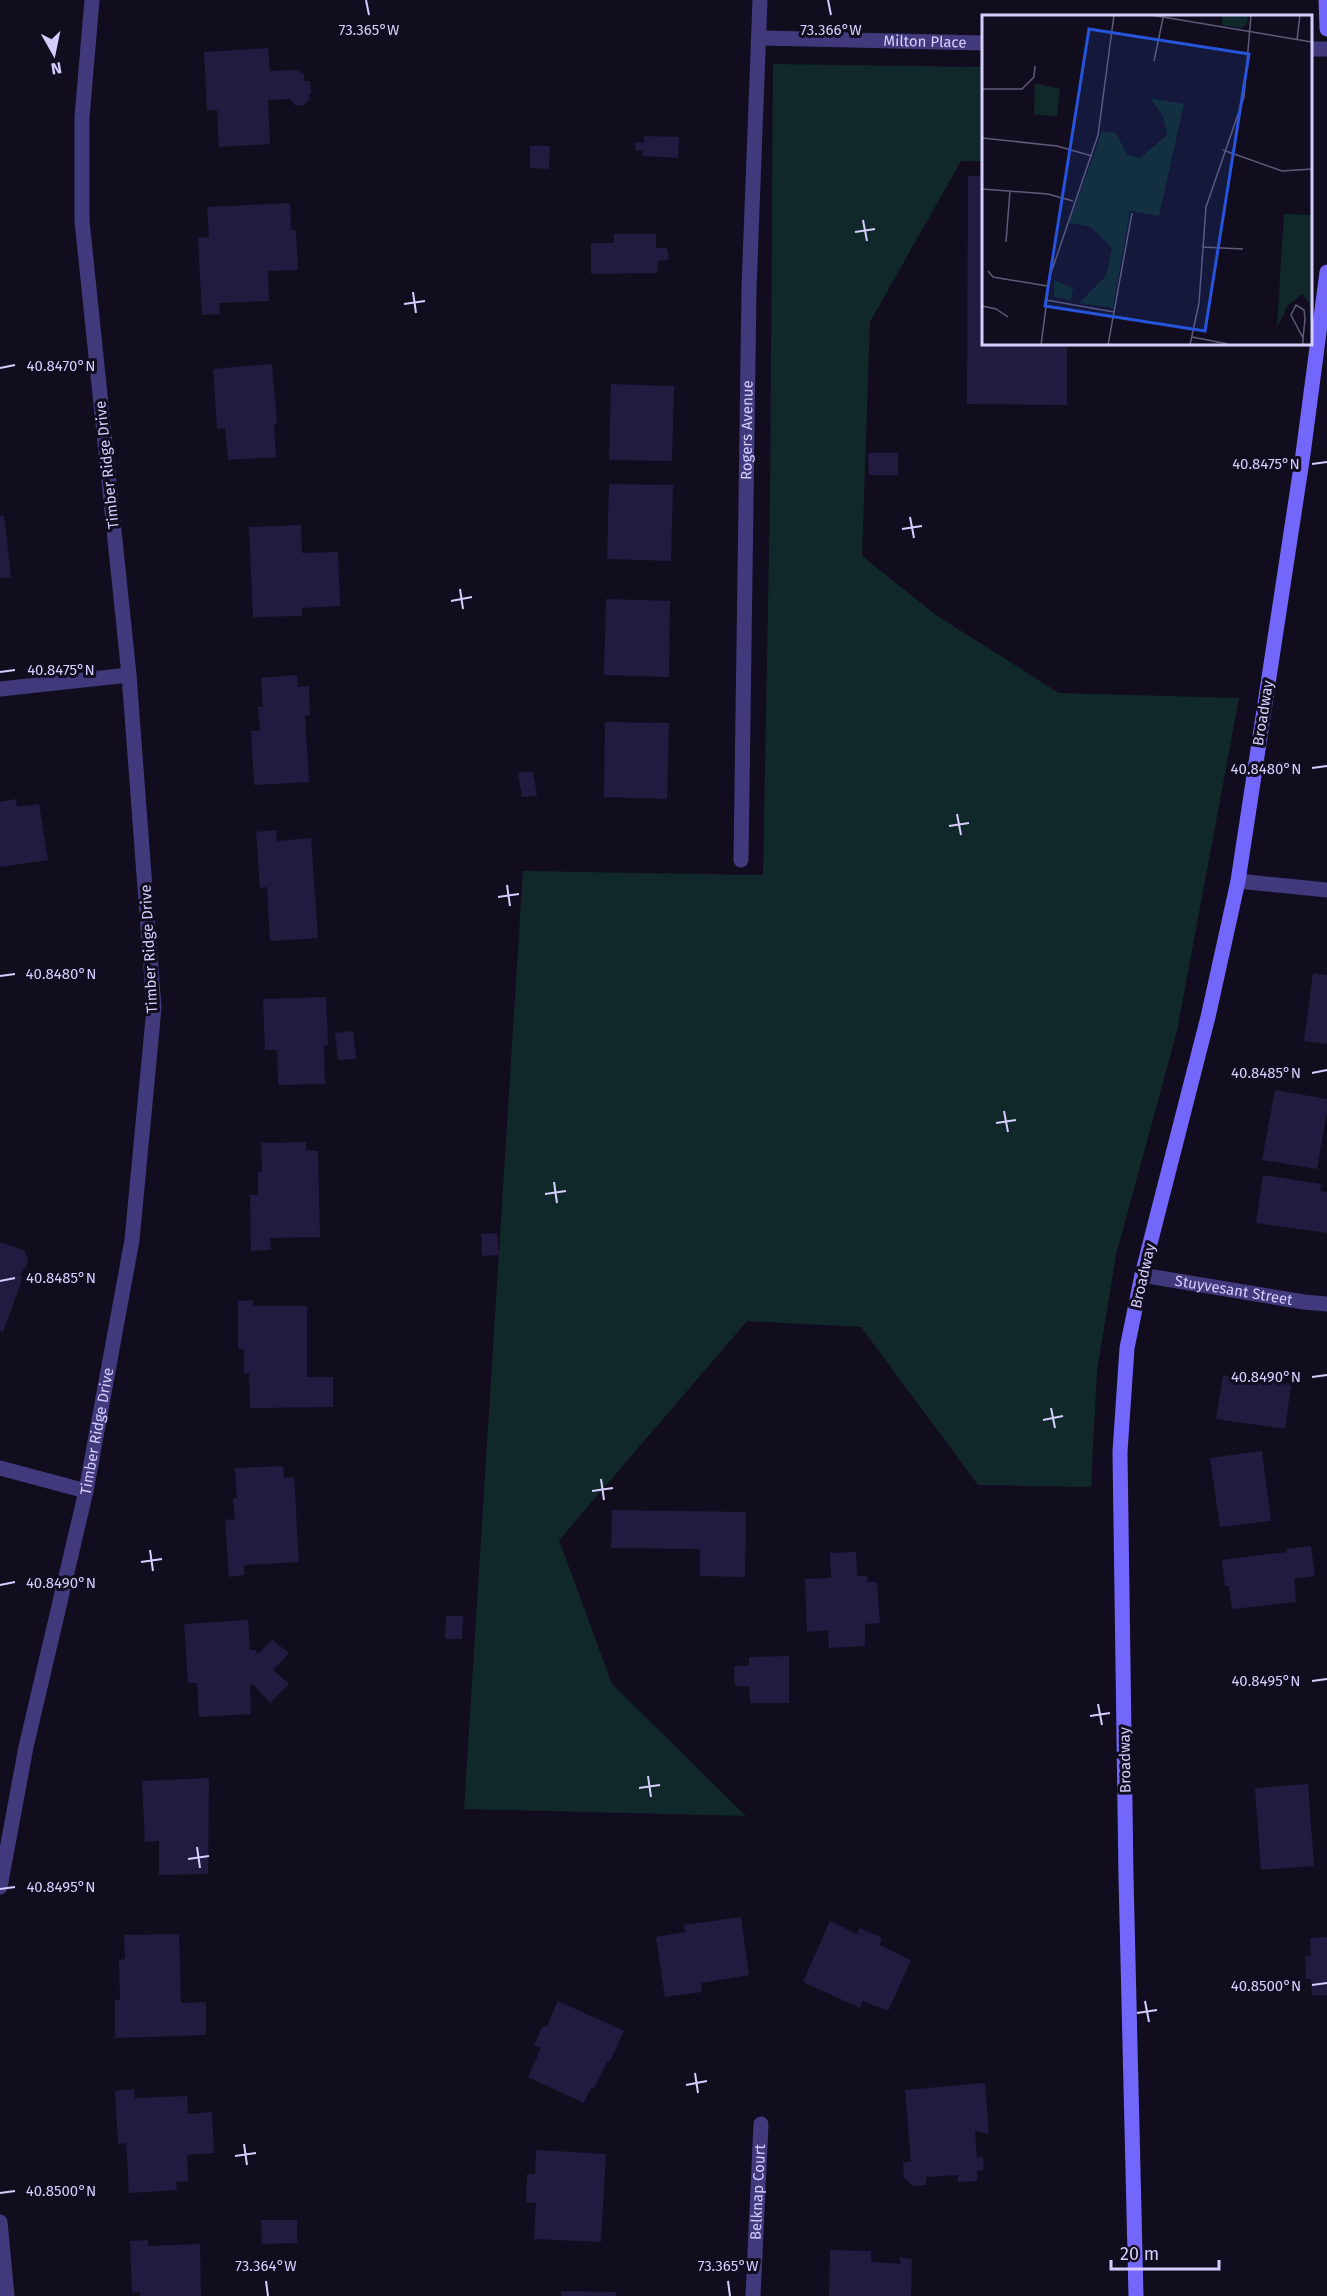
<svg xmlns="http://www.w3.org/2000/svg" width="1327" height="2296" font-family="'Fira Sans',sans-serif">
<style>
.green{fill:#102829}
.building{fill:#231a3f}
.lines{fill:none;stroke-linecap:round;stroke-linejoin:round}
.street{stroke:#403a7c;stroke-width:15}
.secondary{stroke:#7267fa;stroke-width:15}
.ticks{fill:none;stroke:#d5cdfd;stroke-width:2}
.labels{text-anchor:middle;stroke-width:6;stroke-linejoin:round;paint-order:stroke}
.street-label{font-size:15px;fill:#d5cdfd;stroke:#110d1f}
.inset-road{fill:none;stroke:#5f5a78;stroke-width:1.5}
.view{fill:#2654da;fill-opacity:0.15;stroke:#2654da;stroke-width:3}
.inset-edge{fill:none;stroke:#d5cdfd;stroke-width:3}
.ticks-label{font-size:15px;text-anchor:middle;fill:#d5cdfd;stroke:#110d1f;stroke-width:6;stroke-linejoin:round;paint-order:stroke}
</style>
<rect width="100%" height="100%" fill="#110d1f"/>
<polygon class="green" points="773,64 983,67 983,161 961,161 870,322 862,556 936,615 1059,693 1239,698 1177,1031 1116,1255 1097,1371 1091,1487 978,1485 861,1327 747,1321 559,1540 612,1684 746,1816 464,1809 523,871 763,875 770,499"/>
<g class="building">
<polygon points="268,48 270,71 296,70 304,74 304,81 310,81 311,94 309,94 309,100 304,105 296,106 290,99 268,100 270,144 219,147 217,110 207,111 204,52"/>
<polygon points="644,136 679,137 678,158 643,156 643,151 635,150 636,142 644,143"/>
<polygon points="530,146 550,146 549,169 530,168"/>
<polygon points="968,176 984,176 984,344 1067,344 1067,405 967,404"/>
<polygon points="290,203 291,230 296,230 298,270 268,271 269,301 219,303 220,314 202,315 198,238 209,237 207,207"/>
<polygon points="614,234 656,234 656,248 667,248 669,260 658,261 657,273 591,274 591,243 614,243"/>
<polygon points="272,364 277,424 274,425 276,457 228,460 225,428 217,429 213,369"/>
<polygon points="611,384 674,386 672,461 609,460"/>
<polygon points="868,453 898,453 898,475 869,475"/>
<polygon points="609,484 673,485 671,561 607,559"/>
<polygon points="4,515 11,577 0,578 0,516"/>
<polygon points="301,525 302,553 338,552 340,606 302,608 302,616 253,617 249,527"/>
<polygon points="606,599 670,601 669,677 604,675"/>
<polygon points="297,675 298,687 309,686 310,715 305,716 309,782 254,785 251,731 260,731 258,707 263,707 261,678"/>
<polygon points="605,722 669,723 667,799 604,797"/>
<polygon points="533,771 537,796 522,797 518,773"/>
<polygon points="16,799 17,807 39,804 48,860 0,867 0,802"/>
<polygon points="276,830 277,841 311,838 318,938 270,941 267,887 260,888 256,832"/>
<polygon points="1313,973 1327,975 1327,1044 1304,1041"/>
<polygon points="326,997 328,1045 324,1046 325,1084 278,1085 277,1050 265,1050 263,999"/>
<polygon points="353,1031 356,1059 338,1060 335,1033"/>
<polygon points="1275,1090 1327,1099 1327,1112 1317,1169 1262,1160"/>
<polygon points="306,1142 306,1150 318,1151 320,1237 270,1238 271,1250 251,1251 250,1195 258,1195 258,1172 262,1171 261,1143"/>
<polygon points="1263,1175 1321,1184 1320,1191 1327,1192 1327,1233 1256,1223"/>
<polygon points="497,1233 499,1255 482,1256 481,1234"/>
<polygon points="0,1242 25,1251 28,1262 20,1276 23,1277 3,1332 0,1331"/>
<polygon points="253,1300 253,1306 307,1306 307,1377 333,1377 333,1407 250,1408 249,1373 244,1373 244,1349 238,1349 238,1301"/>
<polygon points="1223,1375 1291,1385 1285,1429 1216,1419"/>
<polygon points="1262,1451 1271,1521 1220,1527 1210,1458"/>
<polygon points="283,1466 284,1478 294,1477 299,1562 244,1565 244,1575 229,1577 225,1520 235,1519 233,1498 237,1498 235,1468"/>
<polygon points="612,1510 746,1512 745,1577 700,1576 700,1549 611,1548"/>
<polygon points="1311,1546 1315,1576 1294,1579 1296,1602 1232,1609 1229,1586 1225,1586 1222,1560 1287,1552 1287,1549"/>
<polygon points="856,1552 857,1576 867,1576 867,1582 877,1582 880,1623 865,1624 865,1646 829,1648 828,1630 807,1632 805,1579 831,1578 830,1553"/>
<polygon points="446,1616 463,1616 462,1639 445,1639"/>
<polygon points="248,1620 250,1650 255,1650 258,1654 272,1640 289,1653 273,1670 289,1684 270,1703 253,1684 250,1685 251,1714 199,1717 197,1683 188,1683 184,1624"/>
<polygon points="789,1656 789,1703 750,1703 749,1686 735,1686 734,1666 749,1666 749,1657"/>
<polygon points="209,1778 208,1874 159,1875 159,1841 145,1842 142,1781"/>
<polygon points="1308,1784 1314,1866 1261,1870 1255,1788"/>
<polygon points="741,1917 749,1975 701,1983 702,1992 665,1997 656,1937 685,1932 684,1925"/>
<polygon points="830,1921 857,1934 860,1928 882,1938 879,1945 911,1960 888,2011 863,2001 860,2008 803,1982"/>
<polygon points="179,1934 181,2003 206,2002 206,2035 115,2038 115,2000 120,2000 119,1960 125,1959 124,1935"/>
<polygon points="1327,1937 1327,1995 1312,1995 1311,1979 1306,1979 1305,1956 1311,1956 1310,1938"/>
<polygon points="558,2001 624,2031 609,2063 607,2062 594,2089 591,2088 584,2103 528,2077 541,2048 534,2045 543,2026 547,2026"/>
<polygon points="985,2083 989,2134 975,2131 977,2158 983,2157 984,2170 977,2171 977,2181 958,2182 958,2175 926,2177 926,2185 913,2186 904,2178 903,2162 911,2162 905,2090"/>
<polygon points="134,2089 135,2098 187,2096 188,2114 212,2112 214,2153 187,2155 188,2181 176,2182 177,2190 129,2193 126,2143 118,2144 115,2091"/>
<polygon points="536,2150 606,2154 601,2242 534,2239 536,2203 526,2202 527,2174 535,2174"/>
<polygon points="261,2220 297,2220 297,2243 262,2244"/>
<polygon points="148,2240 148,2246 200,2244 201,2296 140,2296 140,2292 132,2293 130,2241"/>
<polygon points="830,2250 871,2251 871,2262 901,2264 899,2257 912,2259 911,2296 829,2296"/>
<polygon points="561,2291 616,2292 616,2296 561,2296"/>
</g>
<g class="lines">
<g class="street">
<path id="s1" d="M760,38L984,43"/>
<polyline points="1310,49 1327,49"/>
<polyline points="0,689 129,675"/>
<path id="s2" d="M741,860L749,288L760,0"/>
<polyline points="1238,881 1327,890"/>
<path id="s3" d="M1142,1275L1304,1302L1327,1304"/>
<polyline points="0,1468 86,1491"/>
<path id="s4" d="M0,1887L26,1747L86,1491L132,1240L154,1008L129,675L82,221V117L92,0"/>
<polyline points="0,2222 7,2296"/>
<path id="s5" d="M753,2296L761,2124"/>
</g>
<g class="secondary">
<polyline points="1326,0 1327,29"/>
<polyline points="1136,2296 1126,1877 1120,1452 1127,1348 1142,1275 1208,1017 1238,881 1303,454 1327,272"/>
</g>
</g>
<path class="ticks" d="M366,0L369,15M828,0L831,15M863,220L867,241M855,232L875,229M413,292L416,313M404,304L425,301M0,368L15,365M1312,464L1327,462M910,517L914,538M902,529L922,526M460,589L463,609M451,601L472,597M0,672L15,670M1312,768L1327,766M957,814L961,835M949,826L969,823M507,885L510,906M498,897L519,894M0,976L15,974M1312,1073L1327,1070M1004,1111L1008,1132M996,1123L1016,1120M554,1182L557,1203M545,1194L566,1191M0,1281L15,1278M1312,1377L1327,1375M1051,1408L1055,1428M1043,1420L1063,1416M601,1479L604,1500M592,1491L613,1488M150,1550L153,1571M141,1562L162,1559M0,1585L15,1582M1312,1681L1327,1679M1098,1704L1102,1725M1090,1716L1110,1713M648,1776L651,1797M639,1788L660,1785M197,1847L200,1868M188,1859L209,1856M0,1889L15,1887M1312,1985L1327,1983M1145,2001L1149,2022M1137,2013L1157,2010M695,2073L698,2093M686,2085L707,2081M244,2144L247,2165M235,2156L256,2153M0,2193L15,2191M266,2281L268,2296M728,2281L730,2296"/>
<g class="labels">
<g class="street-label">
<text dy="5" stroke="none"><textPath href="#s1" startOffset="165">Milton Place</textPath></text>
<text dy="5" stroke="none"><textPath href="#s2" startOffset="430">Rogers Avenue</textPath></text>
<text transform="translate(107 465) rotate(-96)" y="5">Timber Ridge Drive</text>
<text transform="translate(1263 713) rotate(-81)" y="5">Broadway</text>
<text transform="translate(149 949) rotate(-93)" y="5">Timber Ridge Drive</text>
<text transform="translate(1143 1276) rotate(-77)" y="5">Broadway</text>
<text dy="5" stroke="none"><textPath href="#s3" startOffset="93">Stuyvesant Street</textPath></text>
<text dy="5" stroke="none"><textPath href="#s4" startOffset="466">Timber Ridge Drive</textPath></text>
<text transform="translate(1125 1760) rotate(-91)" y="5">Broadway</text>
<text dy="5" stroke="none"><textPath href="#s5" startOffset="104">Belknap Court</textPath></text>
</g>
</g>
<g transform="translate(982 15)">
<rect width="330" height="330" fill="#110d1f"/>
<path d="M240,0H266L265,9L260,13L240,10ZM53,68L78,74L75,102L52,99ZM168,83L202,89L177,201L148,196L131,293L97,288L124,261L130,233L109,212L87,208L120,116L134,118L145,140L158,143L185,120L181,101ZM302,199L330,200V330L327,288L320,279L306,290L295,312ZM72,265L91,273L89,285L72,282Z" fill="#102829"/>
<path class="inset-road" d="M169,0L330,27M315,25L318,0M172,46L181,3M0,74H40L52,62L53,51M0,123L75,131L110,141M241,135L300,156L330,154M0,174L66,179L91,186M24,227L28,176M220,232L261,234M6,256L11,262L65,271M64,285L132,297M0,291L14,294L26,302M210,322L246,329M59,330L68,261L116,120L132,0M126,330L150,198M208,330L217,288L224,192L262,82L269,0M321,330V323L323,304L322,295L314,290L309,300L321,323"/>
<path class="view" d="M107,14L267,39L223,316L63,291Z"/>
<rect width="330" height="330" class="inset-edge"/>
</g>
<g class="ticks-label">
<text x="369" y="35">73.365°W</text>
<text x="831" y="35">73.366°W</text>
<text x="61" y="371">40.8470°N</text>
<text x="1266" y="469">40.8475°N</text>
<text x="61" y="675">40.8475°N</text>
<text x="1266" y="774">40.8480°N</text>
<text x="61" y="979">40.8480°N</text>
<text x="1266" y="1078">40.8485°N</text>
<text x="61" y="1283">40.8485°N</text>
<text x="1266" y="1382">40.8490°N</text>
<text x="61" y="1588">40.8490°N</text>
<text x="1266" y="1686">40.8495°N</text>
<text x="61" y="1892">40.8495°N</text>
<text x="1266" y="1991">40.8500°N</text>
<text x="61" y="2196">40.8500°N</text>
<text x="266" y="2271">73.364°W</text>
<text x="728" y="2271">73.365°W</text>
</g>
<g transform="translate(54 54) rotate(171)" stroke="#110d1f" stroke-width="4.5" paint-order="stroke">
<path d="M0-4.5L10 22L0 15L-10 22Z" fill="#d5cdfd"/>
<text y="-9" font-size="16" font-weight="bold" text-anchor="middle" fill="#d5cdfd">N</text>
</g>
<path d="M1111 2260v9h108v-9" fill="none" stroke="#d5cdfd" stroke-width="3"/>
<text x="1120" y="2260" font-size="18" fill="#d5cdfd" stroke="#110d1f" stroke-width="4.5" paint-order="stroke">20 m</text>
</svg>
